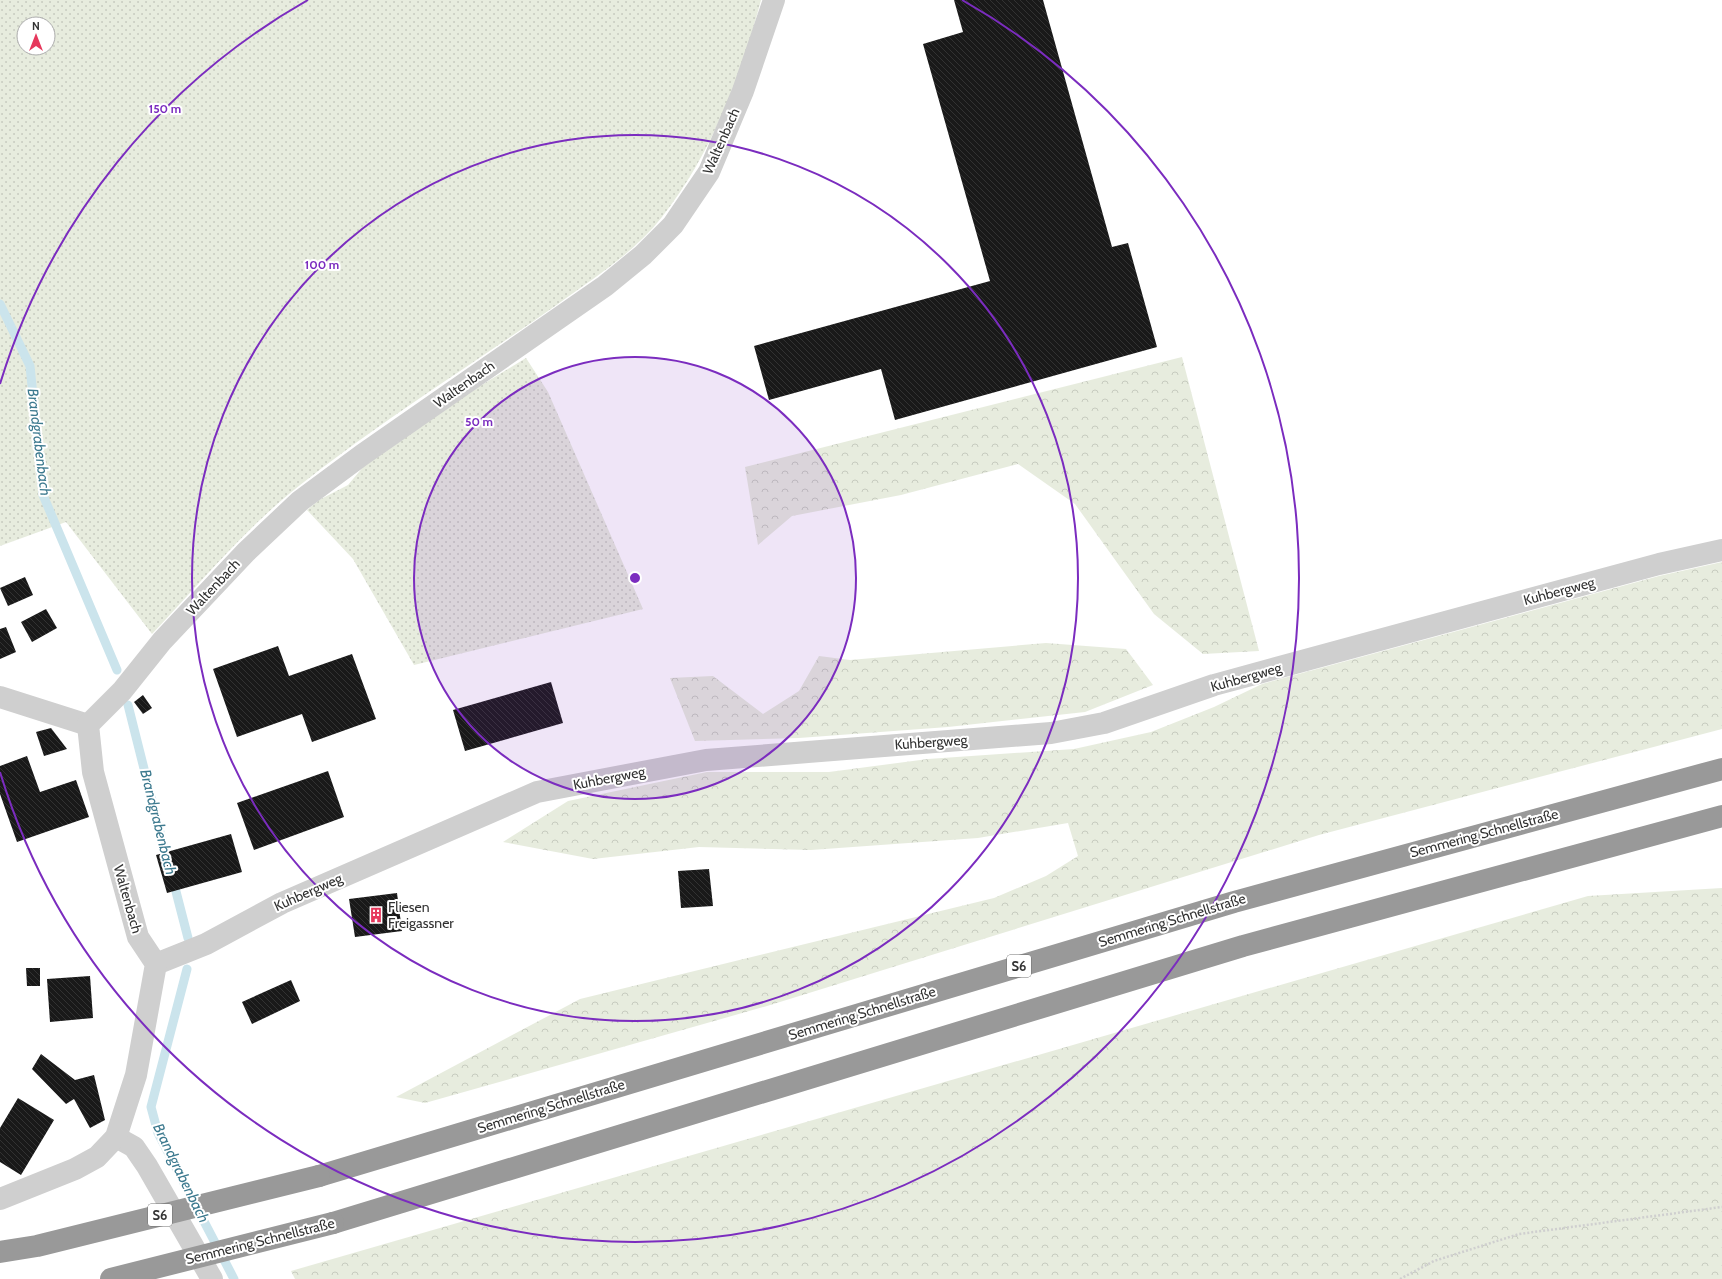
<svg xmlns="http://www.w3.org/2000/svg" width="1722" height="1279" font-family="Cabin,sans-serif">
<style>
.grass{fill:url(#grass-dots);fill-rule:evenodd}
.forest{fill:url(#forest-crowns)}
.lines{fill:none;stroke-linecap:round;stroke-linejoin:round}
.stream{stroke:#cbe4ec;stroke-width:9}
.building{fill:url(#building-back-hatch)}
.path{stroke:#cfcfcf;stroke-width:2.5;stroke-dasharray:2 2;stroke-linecap:butt}
.street{stroke:#cfcfcf;stroke-width:22}
.highway{stroke:#999;stroke-width:22}
.highway-bridge{stroke:#999;stroke-width:22}
.ring{fill:none;stroke:#7b2cbf;stroke-width:2}
.labels{text-anchor:middle;stroke-width:4;stroke-linejoin:round;paint-order:stroke}
.shield{fill:#fff;stroke:#707070;stroke-width:1}
.shield-label{font-size:13px;font-weight:bold;fill:#323232}
.street-label{font-size:14px;fill:#323232;stroke:#fff}
.poi-label{font-size:14px;fill:#323232;stroke:#fff;text-anchor:start}
.water-label{font-size:15px;font-style:italic;fill:#3d7a8f;stroke:#fff}
.centre{fill:#7b2cbf;stroke:#fff;stroke-width:2}
.ring-label{font-size:12px;text-anchor:middle;font-weight:bold;fill:#7b2cbf;stroke:#fff;stroke-width:4;stroke-linejoin:round;paint-order:stroke}
</style>
<defs>
<pattern id="grass-dots" width="8" height="8" patternUnits="userSpaceOnUse"><rect width="8" height="8" fill="#e7ecde"/><path d="M2 2h.1M6 6h.1" fill="none" stroke="#c7cbbf" stroke-width="1.8" stroke-linecap="round"/></pattern>
<pattern id="forest-crowns" width="20" height="18" patternUnits="userSpaceOnUse"><rect width="20" height="18" fill="#e7ecde"/><path d="M2 6a3 3 0 1 1 6 0M12 15a3 3 0 1 1 6 0" fill="none" stroke="#c7cbbf"/></pattern>
<pattern id="building-back-hatch" width="6" height="6" patternUnits="userSpaceOnUse"><rect width="6" height="6" fill="#191919"/><path d="M-1 5l2 2M0 0l6 6M5-1l2 2" fill="none" stroke="#323232"/></pattern>
</defs>
<rect width="100%" height="100%" fill="#fff"/>
<g class="grass">
<path d="M0,0H761C741,76 711,155 662,217C634,253 595,277 558,304C490,352 420,396 353,445C322,468 289,492 261,519C223,555 188,596 152,634L66,522L0,546ZM24,24H48V48H24Z"/>
<polygon points="526,358 548,392 643,609 414,665 353,559 307,510 319,500 348,485 364,466 470,392"/>
</g>
<g class="forest">
<polygon points="1182,357 1259,651 1203,654 1154,614 1075,504 1018,464 901,495 792,516 758,545 745,467"/>
<polygon points="1722,562 1722,729 1319,835 767,1006 425,1103 396,1097 580,999 994,898 1046,876 1078,856 1068,823 978,838 811,850 699,847 593,859 503,842 568,801 707,772 829,772 928,759 1074,749 1151,732 1214,707 1262,684 1659,576"/>
<polygon points="1046,643 1126,649 1153,685 1085,712 948,727 799,738 695,741 670,678 713,676 763,714 799,691 819,656 850,660"/>
<polygon points="1722,888 1722,1279 295,1279 291,1271 1588,896"/>
</g>
<g class="lines">
<g class="stream">
<polyline points="0,304 30,366 43,495 117,670"/>
<polyline points="128,705 168,864"/>
<polyline points="173,880 188,938"/>
<polyline points="187,969 151,1107 158,1133 234,1279"/>
</g>
</g>
<g class="building">
<polygon points="954,0 1043,0 1112,247 1128,243 1157,347 895,420 881,369 769,400 754,346 990,281 923,44 963,32"/>
<polygon points="25,577 33,595 8,606 0,588"/>
<polygon points="46,609 57,628 32,642 21,622"/>
<polygon points="6,627 16,652 0,659 0,629"/>
<polygon points="278,646 289,676 352,654 376,719 312,742 302,714 237,737 213,669"/>
<polygon points="551,682 563,723 465,751 453,710"/>
<polygon points="143,695 152,708 143,714 134,702"/>
<polygon points="51,728 67,749 44,756 36,732"/>
<polygon points="27,756 40,792 76,780 89,817 17,842 0,794 0,766"/>
<polygon points="328,771 344,817 254,850 237,803"/>
<polygon points="231,834 242,872 167,893 156,855"/>
<polygon points="709,869 713,906 681,908 678,871"/>
<polygon points="397,893 402,931 355,937 349,899"/>
<polygon points="26,968 40,968 40,986 27,986"/>
<polygon points="90,976 93,1018 50,1022 47,979"/>
<polygon points="291,980 300,1001 252,1024 242,1002"/>
<polygon points="41,1054 75,1080 94,1075 105,1120 90,1128 74,1099 66,1104 32,1069"/>
<polygon points="18,1098 54,1120 21,1175 0,1162 0,1128"/>
</g>
<g class="lines">
<polyline class="path" points="1400,1279 1434,1261 1519,1234 1722,1207"/>
<g class="street">
<polyline points="0,697 88,725"/>
<polyline points="156,964 206,944 282,903 537,792 706,760 1051,733 1104,723 1214,685 1659,564 1722,550"/>
<polyline points="116,1137 134,1147 147,1166 212,1279"/>
<polyline points="0,1199 75,1169 97,1157 116,1137 136,1075 156,964 138,937 93,772 88,725 122,691 162,641 246,552 300,501 362,455 605,286 643,255 673,225 709,172 743,91 774,0"/>
</g>
<g class="highway">
<polyline points="319,1176 1234,902 1722,769"/>
<polyline points="333,1223 1243,946 1722,816"/>
</g>
<g class="highway-bridge">
<polyline points="0,1252 37,1246 319,1176"/>
<polyline points="111,1279 333,1223"/>
</g>
</g>
<circle cx="635" cy="578" r="221" fill="#7b2cbf" fill-opacity=".12"/>
<g class="ring">
<circle cx="635" cy="578" r="221"/>
<circle cx="635" cy="578" r="443"/>
<path d="M0 384A664 664 0 0 1 308 0M962 0A664 664 0 1 1 0 772"/>
</g>
<defs>
<symbol id="building-bare" viewBox="-9 -9 18 18"><path d="M-4-6H4V6H1V3H-1V6H-4ZM-2.5-4.3h1.7v1.8h-1.7ZM.8-4.3h1.7v1.8H.8ZM-2.5-1h1.7V.8h-1.7ZM.8-1h1.7V.8H.8Z" fill="#e6385c" stroke="#fff" stroke-width="2.5" paint-order="stroke"/></symbol>
</defs>
<g fill-rule="evenodd">
<use href="#building-bare" x="365" y="904" width="22" height="22"/>
</g>
<g class="labels">
<g class="shield">
<rect x="1007" y="955" width="24" height="22" rx="3"/>
<rect x="148" y="1204" width="24" height="22" rx="3"/>
</g>
<g class="shield-label">
<text x="1019" y="971">S6</text>
<text x="160" y="1220">S6</text>
</g>
<g class="street-label">
<text transform="translate(721 141) rotate(-66)" y="5">Waltenbach</text>
<text transform="translate(464 384) rotate(-35)" y="5">Waltenbach</text>
<text transform="translate(213 587) rotate(-47)" y="5">Waltenbach</text>
<text transform="translate(1559 591) rotate(-15)" y="5">Kuhbergweg</text>
<text transform="translate(1246 677) rotate(-16)" y="5">Kuhbergweg</text>
<text transform="translate(931 742) rotate(-4)" y="5">Kuhbergweg</text>
<text transform="translate(609 778) rotate(-11)" y="5">Kuhbergweg</text>
<text transform="translate(1484 833) rotate(-15)" y="5">Semmering Schnellstraße</text>
<text transform="translate(308 892) rotate(-24)" y="5">Kuhbergweg</text>
<text transform="translate(128 899) rotate(74)" y="5">Waltenbach</text>
<text transform="translate(1172 920) rotate(-17)" y="5">Semmering Schnellstraße</text>
<text transform="translate(862 1013) rotate(-17)" y="5">Semmering Schnellstraße</text>
<text transform="translate(551 1106) rotate(-17)" y="5">Semmering Schnellstraße</text>
<text transform="translate(260 1241) rotate(-14)" y="5">Semmering Schnellstraße</text>
</g>
<g class="poi-label">
<text x="388" y="912">Fliesen<tspan x="388" dy="16">Freigassner</tspan></text>
</g>
<g class="water-label">
<text transform="translate(39 442) rotate(83)" y="5">Brandgrabenbach</text>
<text transform="translate(158 822) rotate(76)" y="5">Brandgrabenbach</text>
<text transform="translate(181 1173) rotate(64)" y="5">Brandgrabenbach</text>
</g>
</g>
<circle cx="635" cy="578" r="6" class="centre"/>
<g class="ring-label">
<text x="165" y="113">150 m</text>
<text x="322" y="269">100 m</text>
<text x="479" y="426">50 m</text>
</g>
<g transform="translate(36 36)"><circle r="19" fill="#ffffff" stroke="#adadad"/>
<path d="M0-3L7 15L0 10L-7 15Z" fill="#e6385c"/>
<text y="-6" font-size="11" font-weight="bold" text-anchor="middle" fill="#323232">N</text>
</g>
</svg>
